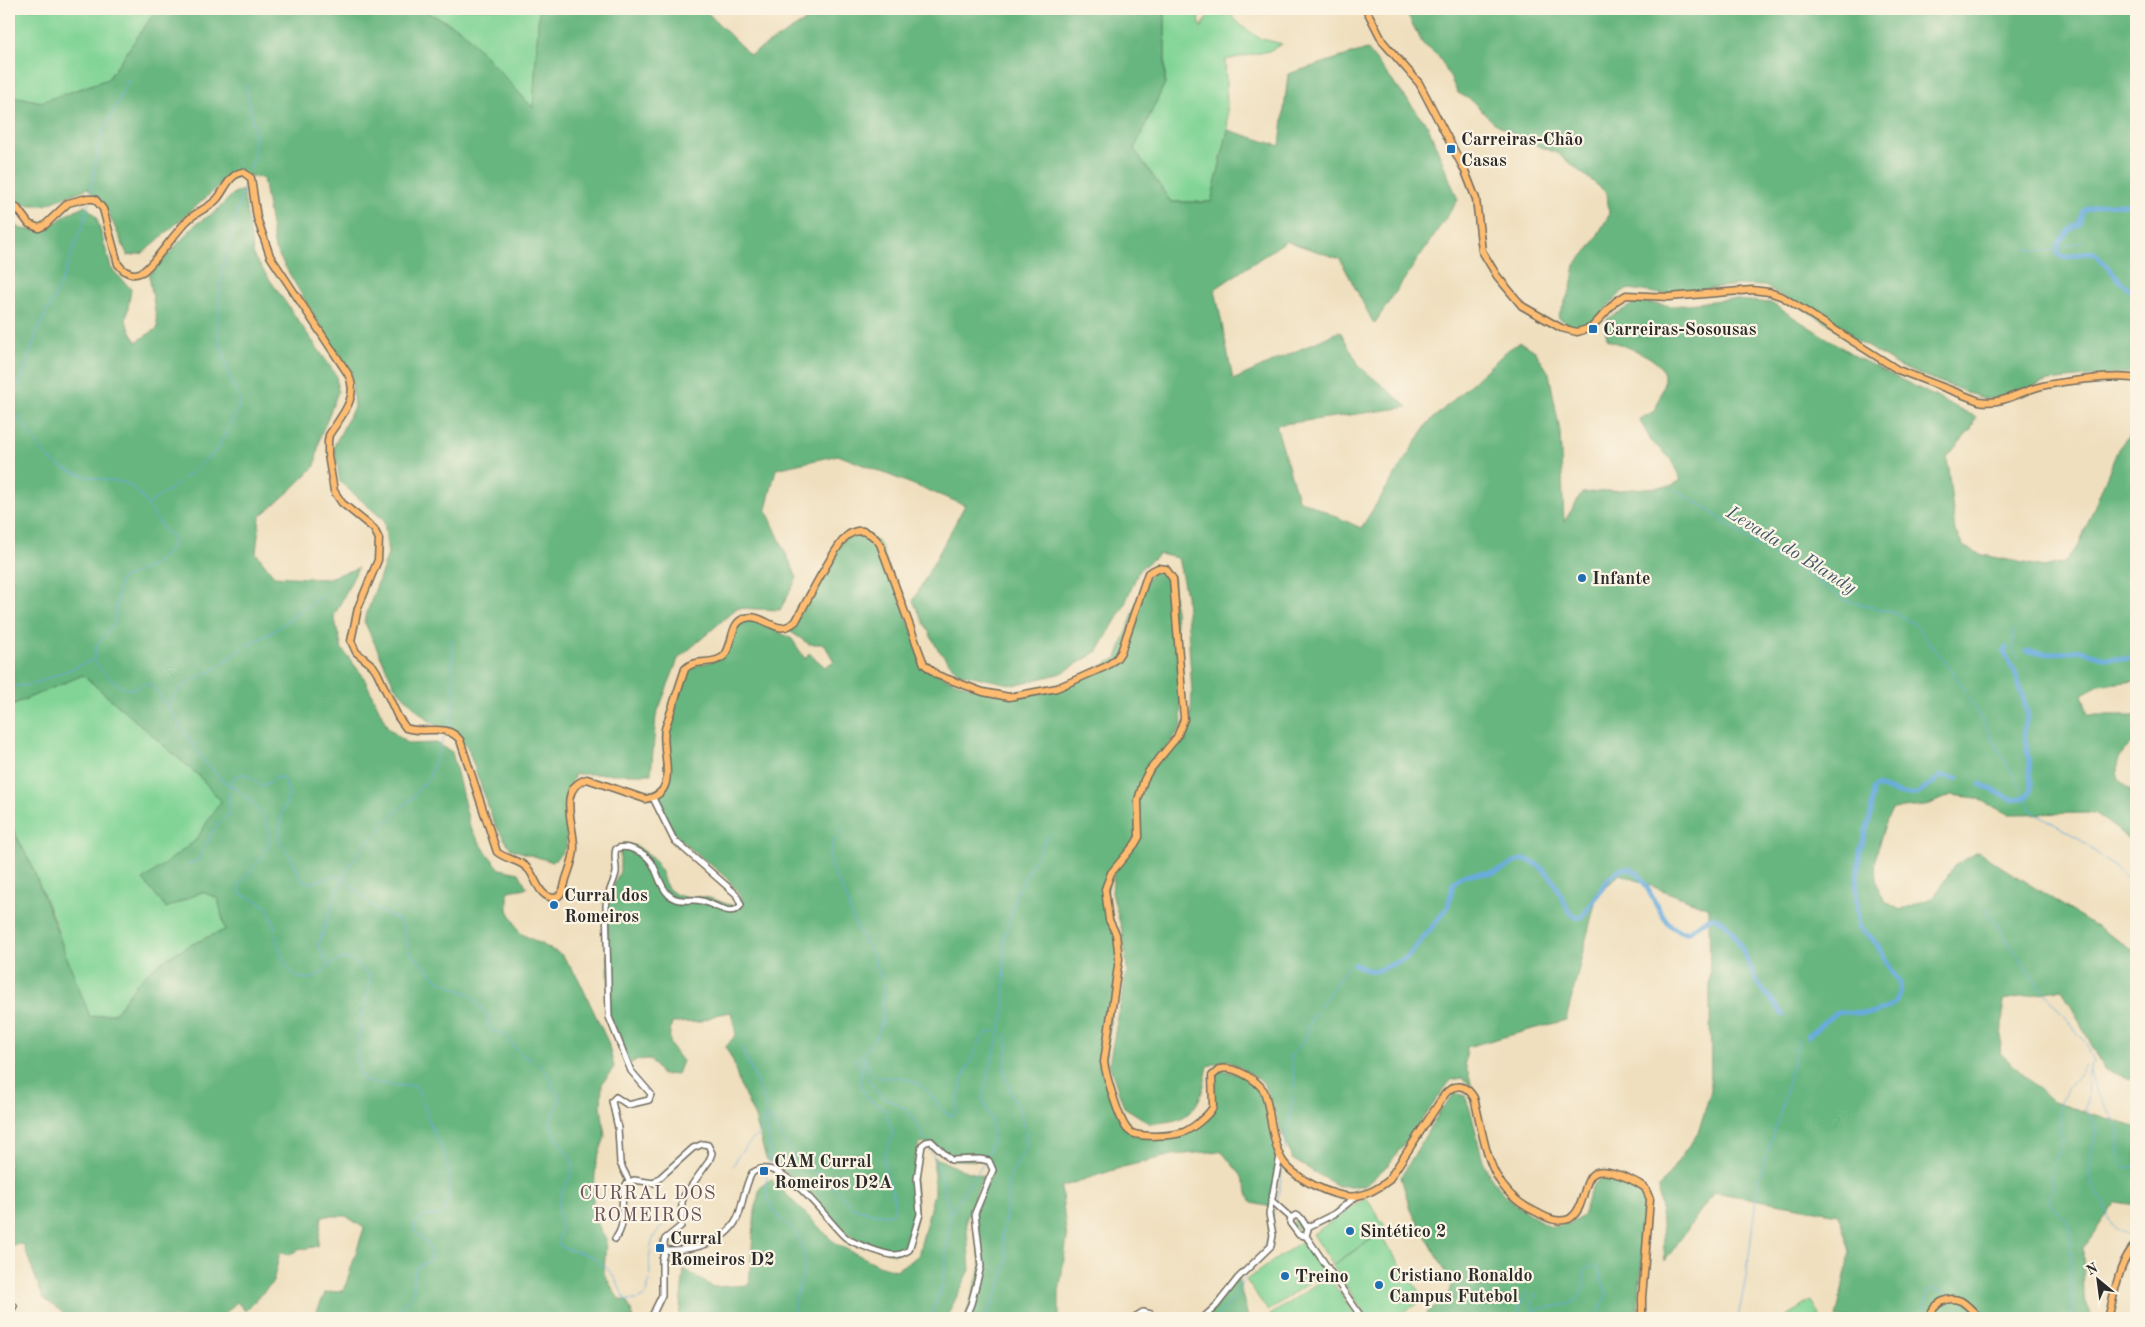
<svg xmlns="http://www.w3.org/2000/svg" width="2145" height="1327" font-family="'Old Standard TT',serif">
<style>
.green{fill:#81d496;stroke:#568060}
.forest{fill:#68b67f;stroke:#4a7055}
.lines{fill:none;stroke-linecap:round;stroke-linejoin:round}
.stream{stroke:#67acdd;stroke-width:1}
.canal{stroke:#67acdd;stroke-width:5}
.minor-casing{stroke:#706a5e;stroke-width:8}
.major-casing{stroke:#706a5e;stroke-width:9}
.minor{stroke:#fff;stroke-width:5}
.major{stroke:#febc70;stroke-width:6}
.poi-dot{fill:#1f6fb2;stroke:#fcf5e5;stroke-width:2}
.labels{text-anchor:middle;stroke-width:4.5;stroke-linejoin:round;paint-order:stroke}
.poi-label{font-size:18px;font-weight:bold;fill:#2b2b2b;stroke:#fcf5e5;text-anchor:start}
.water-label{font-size:19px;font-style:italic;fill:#405869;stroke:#fcf5e5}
.neighbourhood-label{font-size:19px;letter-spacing:1px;fill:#69545d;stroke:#fcf5e5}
</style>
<rect width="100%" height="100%" fill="#fcf5e5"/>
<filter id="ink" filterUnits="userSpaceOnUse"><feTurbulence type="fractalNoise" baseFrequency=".02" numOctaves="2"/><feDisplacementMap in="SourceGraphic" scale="10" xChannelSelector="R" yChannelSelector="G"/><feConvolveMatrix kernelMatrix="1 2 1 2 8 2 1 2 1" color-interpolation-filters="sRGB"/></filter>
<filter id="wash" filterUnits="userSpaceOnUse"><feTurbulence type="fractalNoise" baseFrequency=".0096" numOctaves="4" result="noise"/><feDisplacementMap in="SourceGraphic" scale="20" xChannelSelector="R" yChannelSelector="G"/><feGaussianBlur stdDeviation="1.12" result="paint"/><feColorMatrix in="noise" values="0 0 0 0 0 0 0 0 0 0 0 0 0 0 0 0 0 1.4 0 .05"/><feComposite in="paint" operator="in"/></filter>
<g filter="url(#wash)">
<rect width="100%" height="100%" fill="#efdfbe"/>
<g class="green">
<polygon points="9,9 157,9 108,79 41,102 9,95"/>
<polygon points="420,9 539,9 533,109 462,30"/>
<polygon points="1165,9 1197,9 1201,28 1212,9 1225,9 1242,26 1259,38 1282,44 1269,51 1225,60 1228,130 1211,202 1171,202 1134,149 1165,83"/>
<path d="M83,675L199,776L221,801L195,841L144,880L166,908L202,892L218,898L225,930C197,941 167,955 144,976C133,986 125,1001 115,1013L90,1017L67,960L55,923L31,864L9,822V706Z"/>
<polygon points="1366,1198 1386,1228 1333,1265 1313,1234"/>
<polygon points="1298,1218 1306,1228 1305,1233 1303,1234 1293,1223 1295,1219"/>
<polygon points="1379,1234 1424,1299 1396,1318 1368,1318 1332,1266"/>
<polygon points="1302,1241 1324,1272 1268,1311 1246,1280"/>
<polygon points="1328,1276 1357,1318 1266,1318 1272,1314"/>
<polygon points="1811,1301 1821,1318 1785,1318 1786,1316"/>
</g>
<g class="forest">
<path d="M157,9H420L462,30L533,108L539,9H704L750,55L825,9H1165V83L1134,149L1171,202H1211L1228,130L1280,146L1288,74L1367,49L1428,126L1458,200L1374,324L1340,259L1286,241L1215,289L1233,380L1340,331L1360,367L1408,407L1276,425L1298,499L1361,528L1428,423L1509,349L1521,342L1535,351L1549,373L1560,432L1564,522L1582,493L1671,486L1681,480L1670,458L1651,441L1639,419L1655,411C1659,400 1664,388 1664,377C1664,357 1623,346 1608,340L1605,330L1607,319L1637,302L1674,306L1727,299L1771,303L1860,359L1976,417L1971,429L1947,457L1955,531L1964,547L1983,555L2044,567L2064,562L2078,547L2118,449L2133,430L2136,421V681L2099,685L2082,694L2088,715H2136V743C2120,748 2110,770 2123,784C2126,788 2132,791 2136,793V844L2095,813L2008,814L1976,798L1951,795L1925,806L1892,809C1880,835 1866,873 1884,899C1887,903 1895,907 1900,910L1934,897L1954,866L1978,852L2132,949L2136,956V1081L2105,1070L2062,989L2004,1000L2000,1053L2053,1102L2136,1127V1205L2116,1202L2083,1248L2084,1298L2093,1318H1836L1850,1251L1838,1214L1714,1192L1665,1261L1659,1188L1698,1133L1711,1090L1709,908L1620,874L1597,895L1566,1020L1467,1047L1465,1063L1472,1087L1462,1078L1451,1080L1389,1164L1365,1186H1338L1292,1159L1263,1082L1228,1060L1208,1066C1204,1086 1201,1110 1179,1119C1171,1122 1160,1122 1151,1124L1124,1107L1109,1064L1127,969L1122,931L1112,893L1114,870L1111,873L1105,901L1119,947L1105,1072L1118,1111L1133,1135L1175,1134L1194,1125L1212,1110V1083L1220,1069L1252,1079L1267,1099L1279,1142L1280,1156L1271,1207L1252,1203L1241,1175L1221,1151L1172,1155L1123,1167L1061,1187L1067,1239L1059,1292V1317L1051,1318H965L981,1266L975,1213L993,1170L989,1161L951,1160L935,1144L920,1143C907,1168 920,1195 915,1222C913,1231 909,1240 906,1248L894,1254L866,1245L846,1233L804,1188L779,1167L766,1159L755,1118L739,1083L733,1061L726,1047L736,1034L731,1012L716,1015L699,1022L672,1023C667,1042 670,1047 682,1061L677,1074L662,1075L650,1059L636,1060L630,1064L609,1013L607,901L620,871V849L624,844C638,844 650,854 658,866C663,874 663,884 670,890C680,900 691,896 703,897C715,898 725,905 737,906L742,902C734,875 694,856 676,835C665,823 660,805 652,790L663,789L666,784L664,737L685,669L716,660L729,645L734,631L744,618L768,623L779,632L792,639L805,659L809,653L825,667L834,661L824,644H809L785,628L796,621L844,538L863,530L880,544L924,664C938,676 948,679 964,685C1028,708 1062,686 1117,658L1141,592L1153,570L1163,568L1173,579L1182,726L1149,772L1190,726L1192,693L1186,595L1178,558L1159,554L1139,570L1124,606L1098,651L1062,673L1014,685L958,673L937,648L913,601L965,505L838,455L776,469L766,509L797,578L780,610L737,608L678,659L656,716L651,774H575L567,795L566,848L553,862L511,849L494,823L467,746L425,718L395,687L364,621L388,554L384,520L340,482L334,446L354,407L351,373L314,316L275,249L263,178L240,174L219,186L143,253L128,256L107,210L88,188L45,205H23L9,197V95L41,102L108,79Z"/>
<polygon points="1404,9 2136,9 2136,372 2048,381 2000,399 1985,399 1903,368 1765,286 1738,285 1662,294 1630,289 1623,291 1589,326 1576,330 1558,317 1571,288 1575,265 1592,245 1609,215 1607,193 1557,153 1531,143 1493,122 1471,100 1458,93 1442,62 1437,55 1423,44"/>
<path d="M243,190L254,257L336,375L338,392L320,437L315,466L292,489L260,517L256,553L274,576L325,579L358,568L334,616L342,649L363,676L388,728L408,744L437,743L452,752L470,827L486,852L500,869L519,873L527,888L508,891V910L520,933L562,955L578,978L608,1042L614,1067L602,1084L601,1105L605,1137L596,1162L592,1214L606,1239L604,1274L618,1298L627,1301L634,1318H314L325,1293L344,1290L364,1228L346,1216H322L318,1246L298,1250L288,1255L280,1252L273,1282L245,1311L237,1302L224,1314V1318H70L43,1298L23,1244L9,1245V822L31,864L90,1017L115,1013C125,1001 133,986 144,976C167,955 197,941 225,930L218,898L202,892L166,908L143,880L195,841L221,801L199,776L83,675L9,706V218L21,229L43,231L68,214L85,205L96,216L111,268L131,289L126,321L136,342L158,328L149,275L196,224L215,212L234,193Z"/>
<path d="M1455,1093L1465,1096C1474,1117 1476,1138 1483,1160C1493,1191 1524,1212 1551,1227L1571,1223L1583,1216C1589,1196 1588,1183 1609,1174C1633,1181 1637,1184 1647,1208L1637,1318H1426L1427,1312L1446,1302L1452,1282L1410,1209L1401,1177L1440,1111Z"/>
<polygon points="934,1157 957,1168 983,1176 966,1219 970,1270 946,1318 679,1318 684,1269 713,1287 749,1285 755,1211 760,1187 771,1179 836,1244 881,1266 896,1270 918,1256 934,1193"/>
<polygon points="1238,1278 1248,1318 1199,1318 1216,1306"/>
</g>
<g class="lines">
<g class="stream">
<polyline points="246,84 254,130 255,154 250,170"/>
<polyline points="90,196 99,141 129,79"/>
<polyline points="2025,248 2037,252 2053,250"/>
<polyline points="2059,249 2083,241"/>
<path d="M9,407C25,422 36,448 52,461C66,472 89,477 106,480C113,481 123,481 129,485C151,499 154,526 173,537C171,563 139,570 120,580L114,623L96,646L94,660C100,669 119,690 130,689C136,689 143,684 149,683C177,713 191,752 222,780C227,785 233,786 238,790C250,800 270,819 270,836C269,854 250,870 240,884V893C249,899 260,899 267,908C279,926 275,966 299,977C325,989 337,933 367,974L370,975C368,1002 348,1056 363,1080C380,1084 396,1087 414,1085C422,1093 423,1102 426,1112C429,1125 437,1137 442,1148C449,1165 454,1200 441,1215L423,1216L414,1225L415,1232L428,1244L431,1258L428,1262L418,1266L415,1269L413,1294L393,1318"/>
<polyline points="11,407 29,357 36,334 61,283 84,222 89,201"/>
<polyline points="1675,490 1706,508 1754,544 1805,573 1845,600 1898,614 1914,624 1954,673 2021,788"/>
<polyline points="149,504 186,477 217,450 238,409 240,400 230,379 218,335 221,274 246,179"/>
<polyline points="2014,630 2013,650 2018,659"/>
<polyline points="9,687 34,684 93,660"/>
<polyline points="168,706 180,688 217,668 239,650 271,633 323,594"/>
<polyline points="448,728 455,698 451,639"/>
<path d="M231,785L233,778C247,770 251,776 259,785H264L278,777L284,779L289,794L282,815L279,841L292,859L302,880L310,883L334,876L344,879L351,886L359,891L371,906L398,920L403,926L409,952L426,967L436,979L471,995L489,1017L487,1026C490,1031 498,1031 504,1034C509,1038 510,1041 514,1046C526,1063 547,1060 553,1088C568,1097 553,1112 549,1124L562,1147L571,1158L573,1165L571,1177L562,1191L558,1206L561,1229L558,1244L566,1249L591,1256L607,1268L614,1277L626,1300H637L645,1296L650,1280"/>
<polyline points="2022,791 2025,796"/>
<polyline points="2026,799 2031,810 2078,838 2136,885"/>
<path d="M844,830L833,843L829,857L832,871L846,895L853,921L871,952L883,982L882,1021L877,1036L863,1055C863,1067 869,1087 879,1094C887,1100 896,1102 904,1108C914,1116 920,1129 925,1141"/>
<polyline points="189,865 198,860 217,824 230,814 228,791"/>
<path d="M1985,907L2028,972L2086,1043L2094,1062C2083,1074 2091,1093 2085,1108L2097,1126L2089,1174L2095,1191L2104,1202L2109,1219L2115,1228L2136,1241"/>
<polyline points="328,965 318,946 337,891 351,863 359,852 396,812 411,799 429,777 445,734"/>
<polyline points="741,1047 765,1101 770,1150 768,1168"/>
<path d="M866,1057C876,1093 890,1069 912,1081C916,1083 922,1086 925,1089C936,1098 939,1112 953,1116L956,1113L962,1080L982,1038L988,1033L996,1031"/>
<path d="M2090,1070L2095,1090L2116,1122L2119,1139L2120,1163C2125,1169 2130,1170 2136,1165"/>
<polyline points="1294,1089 1296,1082 1290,1057 1305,1039 1311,1019 1349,965"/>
<path d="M768,1117L773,1121L791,1153L832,1186L852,1207L875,1214L891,1215C900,1201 887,1180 884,1165C881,1151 893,1144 893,1132L887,1118L886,1110L869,1100L862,1088L860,1080L861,1069L856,1060L859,1055"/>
<polyline points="927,1144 937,1164 950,1213"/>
<polyline points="1285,1151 1293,1095"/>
<path d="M986,1159C996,1134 994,1123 982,1100L1005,1010L1004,939L1018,889L1049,834"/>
<polyline points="733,1166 739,1154 761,1131 763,1119 765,1117"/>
<path d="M767,1172C765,1189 766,1203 778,1216C786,1225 797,1229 800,1242C803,1250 805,1261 804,1269C801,1286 792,1300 794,1318"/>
<polyline points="1277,1202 1283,1166"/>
<polyline points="1272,1220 1274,1211"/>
<polyline points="1262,1251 1270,1232"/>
<path d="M650,1275C649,1258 648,1237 663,1226"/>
<polyline points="1536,1294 1531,1305 1533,1310 1570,1304 1575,1301 1584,1288 1585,1270 1592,1265"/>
<polyline points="930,1318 943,1283 950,1213 984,1163"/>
<path d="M986,1318L1003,1281L1007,1258L1003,1242L1002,1233L1007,1209L1008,1181L1026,1147C1028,1118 1011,1101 1005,1075C1002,1062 1013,1046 1005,1033"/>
<polyline points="1216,1318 1237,1295 1245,1274"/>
<polyline points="1519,1318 1519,1308 1527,1292"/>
<polyline points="1596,1318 1607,1295 1597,1266"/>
<polyline points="1738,1318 1747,1272 1758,1181 1781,1110 1799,1039"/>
<polyline points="1922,1318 1928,1292 1934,1288 1947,1294 1964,1298 1993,1318"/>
<polyline points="2070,1318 2072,1306 2070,1232 2066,1220 2051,1204 2049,1199 2053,1186 2049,1177 2063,1142 2058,1110 2060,1102 2072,1083 2086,1066"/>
</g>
<g class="canal">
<path d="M2128,205C2111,203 2099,203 2083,211L2079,223C2071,229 2053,243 2058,254L2065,258L2087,252L2094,253L2136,297"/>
<polyline points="2026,651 2051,654 2082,650 2104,658 2128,659 2136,657"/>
<polyline points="1980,784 2013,800 2028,796 2031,789 2030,771 2024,730 2028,714 2015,672 2004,652 2006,648"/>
<path d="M1354,964L1367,970L1376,971L1407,958L1448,907L1453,884C1464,869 1480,876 1495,872C1505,870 1517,857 1527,860C1534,861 1541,868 1546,872C1560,883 1564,915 1579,918C1594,912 1611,851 1637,873C1651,885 1662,935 1688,932C1696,928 1706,916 1715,918C1737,923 1748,969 1759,985C1767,995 1776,1004 1783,1015"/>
<path d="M1808,1036C1818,1030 1827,1016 1838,1013C1855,1009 1864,1019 1884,1009C1894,1005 1904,995 1899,982C1897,977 1892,972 1889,966C1879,948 1876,940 1859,927L1856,890L1860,851L1871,814L1873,789L1877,786L1902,794H1918L1941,776L1958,778"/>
</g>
</g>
</g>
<g filter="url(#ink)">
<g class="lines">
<defs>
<g id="minor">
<path d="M629,1181L620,1163L618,1128L612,1101L616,1097L628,1105L649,1100L651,1094L631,1071L609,1017L606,905C607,893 613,885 616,873C617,865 613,856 616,849C622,846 628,847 635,850C660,859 654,881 669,895C679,904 690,898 702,901C713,903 732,919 741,905L736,894L674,840L653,798"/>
<polyline points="1271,1200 1291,1218"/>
<polyline points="1291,1218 1296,1215 1301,1218 1308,1229 1306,1236"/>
<polyline points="1291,1218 1290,1223 1299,1235 1306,1236"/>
<polyline points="1308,1227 1334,1214 1357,1196"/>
<polyline points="1306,1236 1362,1318"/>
<path d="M615,1239C630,1221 616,1200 627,1183L634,1180L654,1183L693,1148L703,1144L708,1145L712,1153L709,1161L684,1196L682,1202L681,1226L665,1239L664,1243L665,1250L662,1260V1295L651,1318"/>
<path d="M665,1250C692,1251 729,1243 739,1214C743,1201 745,1185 752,1173C781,1151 826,1220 845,1237C854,1244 866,1247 877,1251C889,1255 897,1258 909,1250L920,1214L917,1178L922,1145L926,1142L931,1141L951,1160L980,1159L989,1161L993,1170L975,1213L981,1266L971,1304L965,1318"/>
<polyline points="9,1314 14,1306"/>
<polyline points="1133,1318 1143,1312 1151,1314 1155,1318"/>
<polyline points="1203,1318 1216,1306 1238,1278 1271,1246 1273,1235 1269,1214 1280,1156"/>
</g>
<g id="major">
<path d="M1366,9L1383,42L1419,83L1465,171L1476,199L1482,251L1497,276L1522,306L1561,328L1577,332L1591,328L1616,301L1626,295L1669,297L1752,290L1769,292L1783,297L1898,370L1979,401C2000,405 2016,394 2035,388C2054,382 2118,374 2136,379"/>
<path d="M9,203L17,208L29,224L39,228L45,225L68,203L83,199H95L103,209L118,264C124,272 132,277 142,272C153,266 176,231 188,220C197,211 209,208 217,199C225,190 229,174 243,172L251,178L257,218L270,256L348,374C360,397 341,416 329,435L328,441V455L334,491L342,503L374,529L379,539L378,560L358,608L351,641L356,652L373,666L377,672L398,717L406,728C425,735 446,722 460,740L497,852C506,860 522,860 529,870C537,880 539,898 555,898C563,895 564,887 566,879C569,870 574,858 574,849C575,826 556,788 587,779L645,799C682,794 660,752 665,729L685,669C695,658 713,666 724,656C734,645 729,622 746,618C766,613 776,639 796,621C804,606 837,542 848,535C861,526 872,533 880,544L919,651L924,664L937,675L983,692L1009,697L1057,688L1107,666L1117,658L1121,652L1148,573L1158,568L1166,569L1173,579L1184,719L1177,737L1149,771L1144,780L1138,800L1139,837L1135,844L1111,873L1105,889L1109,920L1116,934L1119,959L1104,1062C1106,1075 1119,1121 1128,1130C1136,1139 1173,1136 1184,1132C1193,1128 1208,1116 1213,1107L1212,1076L1220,1069C1235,1066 1256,1079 1264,1091C1271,1111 1271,1139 1281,1158C1290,1177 1336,1200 1357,1196C1369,1194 1379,1188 1388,1181L1445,1094C1455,1082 1467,1085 1474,1098C1486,1144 1487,1190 1536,1212C1547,1218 1556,1223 1569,1219C1592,1205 1576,1162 1613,1173C1624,1176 1636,1181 1645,1188L1650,1199L1642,1298V1318"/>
<path d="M1929,1318C1933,1304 1947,1295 1961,1301C1968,1305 1974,1313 1980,1318"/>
<path d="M2108,1318C2115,1294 2118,1262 2136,1244"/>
</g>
</defs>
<use href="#minor" class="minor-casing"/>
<use href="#major" class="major-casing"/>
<use href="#minor" class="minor"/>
<use href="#major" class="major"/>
</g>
</g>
<g class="poi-dot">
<rect x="1446" y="144" width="10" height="10" rx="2.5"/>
<rect x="1588" y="324" width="10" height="10" rx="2.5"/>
<circle cx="1582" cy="578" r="5"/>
<circle cx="554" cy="905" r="5"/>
<rect x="759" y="1166" width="10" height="10" rx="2.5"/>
<circle cx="1350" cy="1231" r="5"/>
<rect x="655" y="1243" width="10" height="10" rx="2.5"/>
<circle cx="1285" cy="1276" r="5"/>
<circle cx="1379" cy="1285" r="5"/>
</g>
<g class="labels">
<g class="poi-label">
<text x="1461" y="145">Carreiras-Chão<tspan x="1461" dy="21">Casas</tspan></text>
<text x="1603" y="335">Carreiras-Sosousas</text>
<text x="1592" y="584">Infante</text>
<text x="564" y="901">Curral dos<tspan x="564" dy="21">Romeiros</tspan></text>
<text x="774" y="1167">CAM Curral<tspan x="774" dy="21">Romeiros D2A</tspan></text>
<text x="1360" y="1237">Sintético 2</text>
<text x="670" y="1244">Curral<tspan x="670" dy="21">Romeiros D2</tspan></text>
<text x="1389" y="1281">Cristiano Ronaldo<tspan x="1389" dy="21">Campus Futebol</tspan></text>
<text x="1295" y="1282">Treino</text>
</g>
<g class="water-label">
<text transform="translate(1792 549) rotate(32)" y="7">Levada do Blandy</text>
</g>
<g class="neighbourhood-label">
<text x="648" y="1199">CURRAL DOS<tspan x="648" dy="22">ROMEIROS</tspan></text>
</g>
</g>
<rect width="2145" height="1327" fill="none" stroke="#fcf5e5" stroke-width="30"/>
<g transform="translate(2098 1280) rotate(331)" stroke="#fcf5e5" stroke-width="4" paint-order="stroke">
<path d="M0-4L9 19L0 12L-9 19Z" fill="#2b2b2b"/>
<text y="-8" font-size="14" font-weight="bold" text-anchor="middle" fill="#2b2b2b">N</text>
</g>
</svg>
